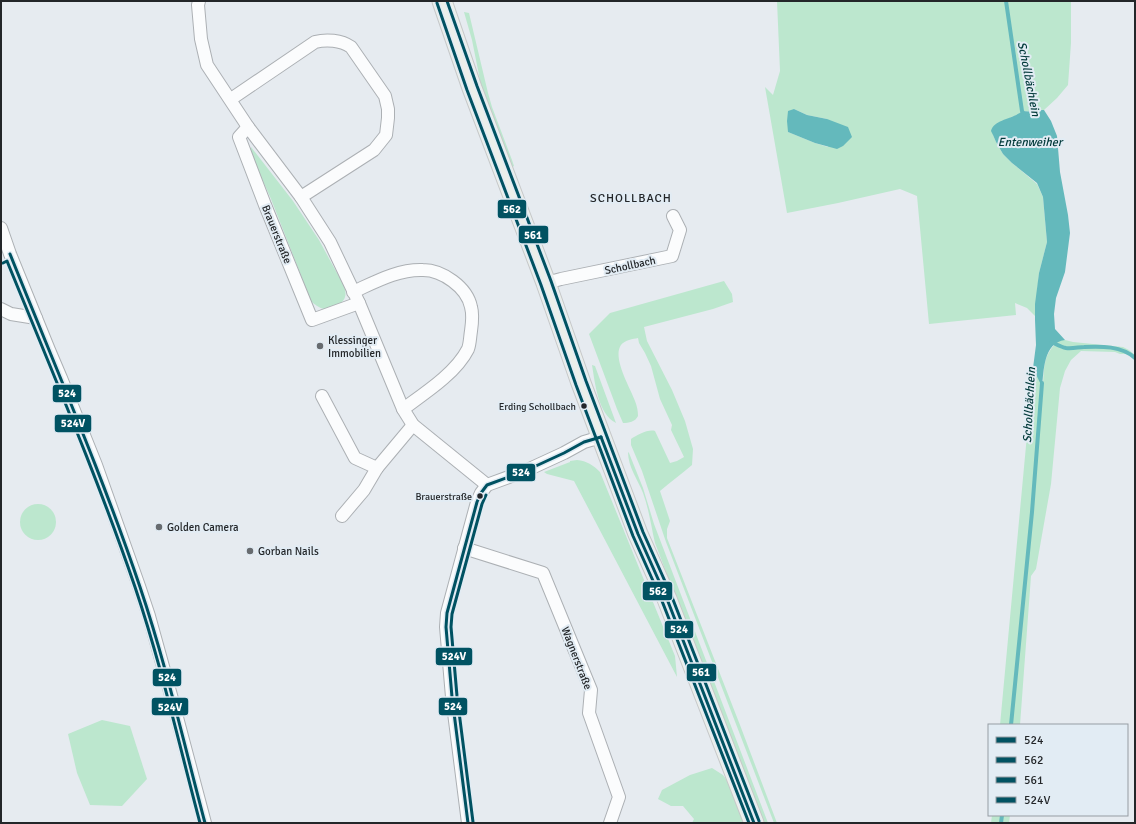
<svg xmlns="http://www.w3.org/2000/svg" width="1136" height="824" font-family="Signika,sans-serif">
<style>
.green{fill:#bce7ce;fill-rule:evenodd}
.water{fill:#64b9bc}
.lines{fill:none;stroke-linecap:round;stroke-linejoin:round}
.stream{stroke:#64b9bc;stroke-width:4}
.street-casing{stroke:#acb0b4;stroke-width:14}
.primary-casing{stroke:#c6c8ca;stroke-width:21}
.street{stroke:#fbfcfd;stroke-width:12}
.primary{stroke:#ecefea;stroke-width:19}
.bus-1-casing{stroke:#e2ecf4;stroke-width:6}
.bus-2-casing{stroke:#e2ecf4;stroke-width:6}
.bus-3-casing{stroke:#e2ecf4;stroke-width:6}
.bus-4-casing{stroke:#e2ecf4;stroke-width:6}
.bus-1{stroke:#005262;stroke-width:3}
.bus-2{stroke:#005262;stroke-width:3}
.bus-3{stroke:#005262;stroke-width:3}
.bus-4{stroke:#005262;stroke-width:3}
.poi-dot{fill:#676b6f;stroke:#e2ecf4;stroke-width:1.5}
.bus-dot{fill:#232629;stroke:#e2ecf4;stroke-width:1.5}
.labels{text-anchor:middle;stroke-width:4;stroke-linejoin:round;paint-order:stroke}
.bus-label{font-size:10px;fill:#232629;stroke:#e2ecf4;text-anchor:end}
.street-label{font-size:11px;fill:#232629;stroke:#e2ecf4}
.poi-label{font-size:11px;fill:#232629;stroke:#e2ecf4;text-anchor:start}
.water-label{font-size:12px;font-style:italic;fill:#013939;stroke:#e2ecf4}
.neighbourhood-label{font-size:12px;letter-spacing:1px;fill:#232629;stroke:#e2ecf4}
.line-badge{stroke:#e2ecf4;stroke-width:1.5}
.badge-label{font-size:11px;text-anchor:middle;font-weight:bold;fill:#fff}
</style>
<rect width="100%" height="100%" fill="#e6ebf0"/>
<g class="green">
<path d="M777,1H1071V43L1068,85L1057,98L1044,110L1036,112L1022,111L1019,114L996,124L993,135L996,142L1003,154L1012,163L1037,184L1043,197L1047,242L1039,273L1035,316L1027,308L1015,303L1016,315L929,324L917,196L900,189L838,203L787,213L765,87L773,95L780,71ZM794,109L807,115L827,119L828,147L815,143L788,132Z"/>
<polygon points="464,12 469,13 488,93 492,107 512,160 514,166 511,168 482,90 472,40"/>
<path d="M251,147L293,201L319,240L344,286C348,297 344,303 333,307C330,309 327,310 324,309C319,308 314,304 311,301L271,199L250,152Z"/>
<path d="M724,281L732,294L733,302L713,309L644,327L647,341L672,390L685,421L693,449L692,465C682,474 670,482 660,491L670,521L667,529V538L740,725L777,823H774L666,542L642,471L631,445V439C637,435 648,429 655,431L670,463L677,461L684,457L671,430L672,425L660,399L651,366L645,353L639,343L638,338C633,339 625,340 621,345C612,358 630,387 635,401C637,406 638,411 638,416C635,422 629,423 623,423L617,409L589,334L610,313Z"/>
<path d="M1059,340H1065L1073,342L1123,347L1129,350L1135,355V360L1129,354H1120L1115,352L1081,351L1071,360L1065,371L1060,388L1051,484L1036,569L1031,576L1020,725H1000L1027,435L1029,374L1033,368L1043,386C1044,366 1043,355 1059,340Z"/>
<path d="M592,365L595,366L616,423C598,414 595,383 592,365Z"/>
<path d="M628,452L629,453L643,488L654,524L768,823H762L655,543C651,526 649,509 643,493C638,480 628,467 628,452Z"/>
<path d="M577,460C587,461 593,465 600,472L675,656L677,677L574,481L547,474L544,472L570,462V461Z"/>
<circle cx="38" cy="522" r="18"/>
<polygon points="102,720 130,726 147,779 122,806 90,805 77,773 68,734"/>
<polygon points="712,768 723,775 731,786 745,823 692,823 694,819 683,806 671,806 658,799 662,790 690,775"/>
<polygon points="992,815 1010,815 1009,823 991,823"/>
</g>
<g class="water">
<polygon points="794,109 807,115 827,119 848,127 852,137 843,146 837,149 815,143 788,132 787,121 788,111"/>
<path d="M1040,110H1044L1051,121L1057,136L1060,172L1068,215L1070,233L1065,272L1056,298L1054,314L1055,329L1065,340C1043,343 1044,371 1042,387L1033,368L1036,345L1035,320V304L1039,273L1047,242L1043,197L1037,183L1012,163L1003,154L996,142L993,135L991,131C994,119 1014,119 1022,111L1036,112Z"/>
</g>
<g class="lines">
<g class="stream">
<polyline points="1006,1 1022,111 1024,115"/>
<path d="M1051,342C1056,344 1061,347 1066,348C1072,349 1079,347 1084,347C1101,346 1122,346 1135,358"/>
<polyline points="1011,725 1032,512 1042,383"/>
<polyline points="1001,823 1002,815"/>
</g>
<defs>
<g id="street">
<polyline points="199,1 198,5 201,39 207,65 248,127 301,197 330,242 359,303 403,409 413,425 487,485"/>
<path d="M231,99L315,42C326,39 341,40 351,47L385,96L388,109V118L386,135L374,150L301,197"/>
<polyline points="248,127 239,137 265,205 312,320 359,303"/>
<polyline points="1,228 10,254 49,350 61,378 96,465 139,586 149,616 174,706 205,823"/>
<polyline points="546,283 561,279 672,256 680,230 673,216"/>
<path d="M353,292C375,282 398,269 423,270C442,270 467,287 471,307C473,314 472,324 471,331C470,337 470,344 468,349C456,373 425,393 403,409"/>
<polyline points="1,309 11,314 36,318"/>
<polyline points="322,396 355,458 377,468"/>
<polyline points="342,516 364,490 377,468 413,425"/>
<polyline points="464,548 543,573 591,690 589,713 619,797 610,823"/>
<polyline points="468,823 452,697 446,627 447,613 477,502 481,493 487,485 525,471 564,453 584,442 601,437"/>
</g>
<polyline id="primary" points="442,1 472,88 546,283 581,383 638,534 667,599 754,823"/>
</defs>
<use href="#street" class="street-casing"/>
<use href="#primary" class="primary-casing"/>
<use href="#street" class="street"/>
<use href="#primary" class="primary"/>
<defs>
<g id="bus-1">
<path d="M10,254C54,364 102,474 140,587C166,664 184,744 205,823"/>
<polyline points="601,437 638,534 667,599 754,823"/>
<polyline points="468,823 452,697 446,627 447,613 477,502 481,493 487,485 525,471 564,453 584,442 601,437"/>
</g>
<polyline id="bus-2" points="437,3 467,90 541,285 576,385 633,536 662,601 749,823"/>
<polyline id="bus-3" points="447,1 477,86 551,281 586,381 643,532 672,597 759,821"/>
<g id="bus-4">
<path d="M3,263L7,261C51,369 97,476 135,587C161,664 179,744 200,823"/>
<polyline points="473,822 457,696 451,627 452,614 482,504 486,495"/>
</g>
</defs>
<use href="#bus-1" class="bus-1-casing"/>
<use href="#bus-2" class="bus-2-casing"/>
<use href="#bus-3" class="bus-3-casing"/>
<use href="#bus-4" class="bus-4-casing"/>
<use href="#bus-1" class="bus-1"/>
<use href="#bus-2" class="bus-2"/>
<use href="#bus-3" class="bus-3"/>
<use href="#bus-4" class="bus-4"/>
</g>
<g class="poi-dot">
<circle cx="320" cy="346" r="4"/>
<circle cx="159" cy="527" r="4"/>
<circle cx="250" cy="551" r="4"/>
</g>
<g class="bus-dot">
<circle cx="584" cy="406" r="3.5"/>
<circle cx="480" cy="496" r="3.5"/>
</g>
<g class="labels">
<g class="bus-label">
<text x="576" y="410">Erding Schollbach</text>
<text x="472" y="500">Brauerstraße</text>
</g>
<g class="street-label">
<text transform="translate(277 234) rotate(68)" y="4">Brauerstraße</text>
<text transform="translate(630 265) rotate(-12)" y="4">Schollbach</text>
<text transform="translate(577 658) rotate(69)" y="4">Wagnerstraße</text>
</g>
<g class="poi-label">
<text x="328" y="344">Klessinger<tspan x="328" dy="13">Immobilien</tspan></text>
<text x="167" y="531">Golden Camera</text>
<text x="258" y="555">Gorban Nails</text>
</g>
<g class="water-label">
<text transform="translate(1029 79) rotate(79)" y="4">Schollbächlein</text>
<text x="1030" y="146">Entenweiher</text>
<text transform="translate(1029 405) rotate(-87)" y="4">Schollbächlein</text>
</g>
<g class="neighbourhood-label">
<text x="631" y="202">SCHOLLBACH</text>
</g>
</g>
<g class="line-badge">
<rect x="497" y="199" width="30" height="20" rx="4" fill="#005262"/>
<rect x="518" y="225" width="31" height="19" rx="4" fill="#005262"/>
<rect x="52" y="384" width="30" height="19" rx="4" fill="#005262"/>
<rect x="54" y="414" width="38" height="19" rx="4" fill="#005262"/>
<rect x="506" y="463" width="30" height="19" rx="4" fill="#005262"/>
<rect x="642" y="581" width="31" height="20" rx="4" fill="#005262"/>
<rect x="664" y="620" width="30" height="19" rx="4" fill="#005262"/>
<rect x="435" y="647" width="38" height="19" rx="4" fill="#005262"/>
<rect x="686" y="663" width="31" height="19" rx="4" fill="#005262"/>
<rect x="152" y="668" width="30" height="19" rx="4" fill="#005262"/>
<rect x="438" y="697" width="30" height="19" rx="4" fill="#005262"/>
<rect x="151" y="697" width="38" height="19" rx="4" fill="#005262"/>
</g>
<g class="badge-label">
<text x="512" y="213">562</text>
<text x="533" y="239">561</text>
<text x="67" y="397">524</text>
<text x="73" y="427">524V</text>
<text x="521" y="476">524</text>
<text x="658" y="595">562</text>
<text x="679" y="633">524</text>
<text x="454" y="660">524V</text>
<text x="701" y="676">561</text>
<text x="167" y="681">524</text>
<text x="453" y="710">524</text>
<text x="170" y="711">524V</text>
</g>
<rect width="1136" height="824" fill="none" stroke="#232629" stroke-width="4"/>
<rect x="988" y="724" width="140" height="92" fill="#e2ecf4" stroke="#969da3"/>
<rect x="996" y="737" width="20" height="6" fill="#005262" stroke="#969da3"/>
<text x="1024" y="744" font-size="12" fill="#232629">524</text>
<rect x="996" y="757" width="20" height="6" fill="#005262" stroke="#969da3"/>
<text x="1024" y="764" font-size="12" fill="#232629">562</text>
<rect x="996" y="777" width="20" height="6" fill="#005262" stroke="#969da3"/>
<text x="1024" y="784" font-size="12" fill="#232629">561</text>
<rect x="996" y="797" width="20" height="6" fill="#005262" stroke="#969da3"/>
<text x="1024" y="804" font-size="12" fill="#232629">524V</text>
</svg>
